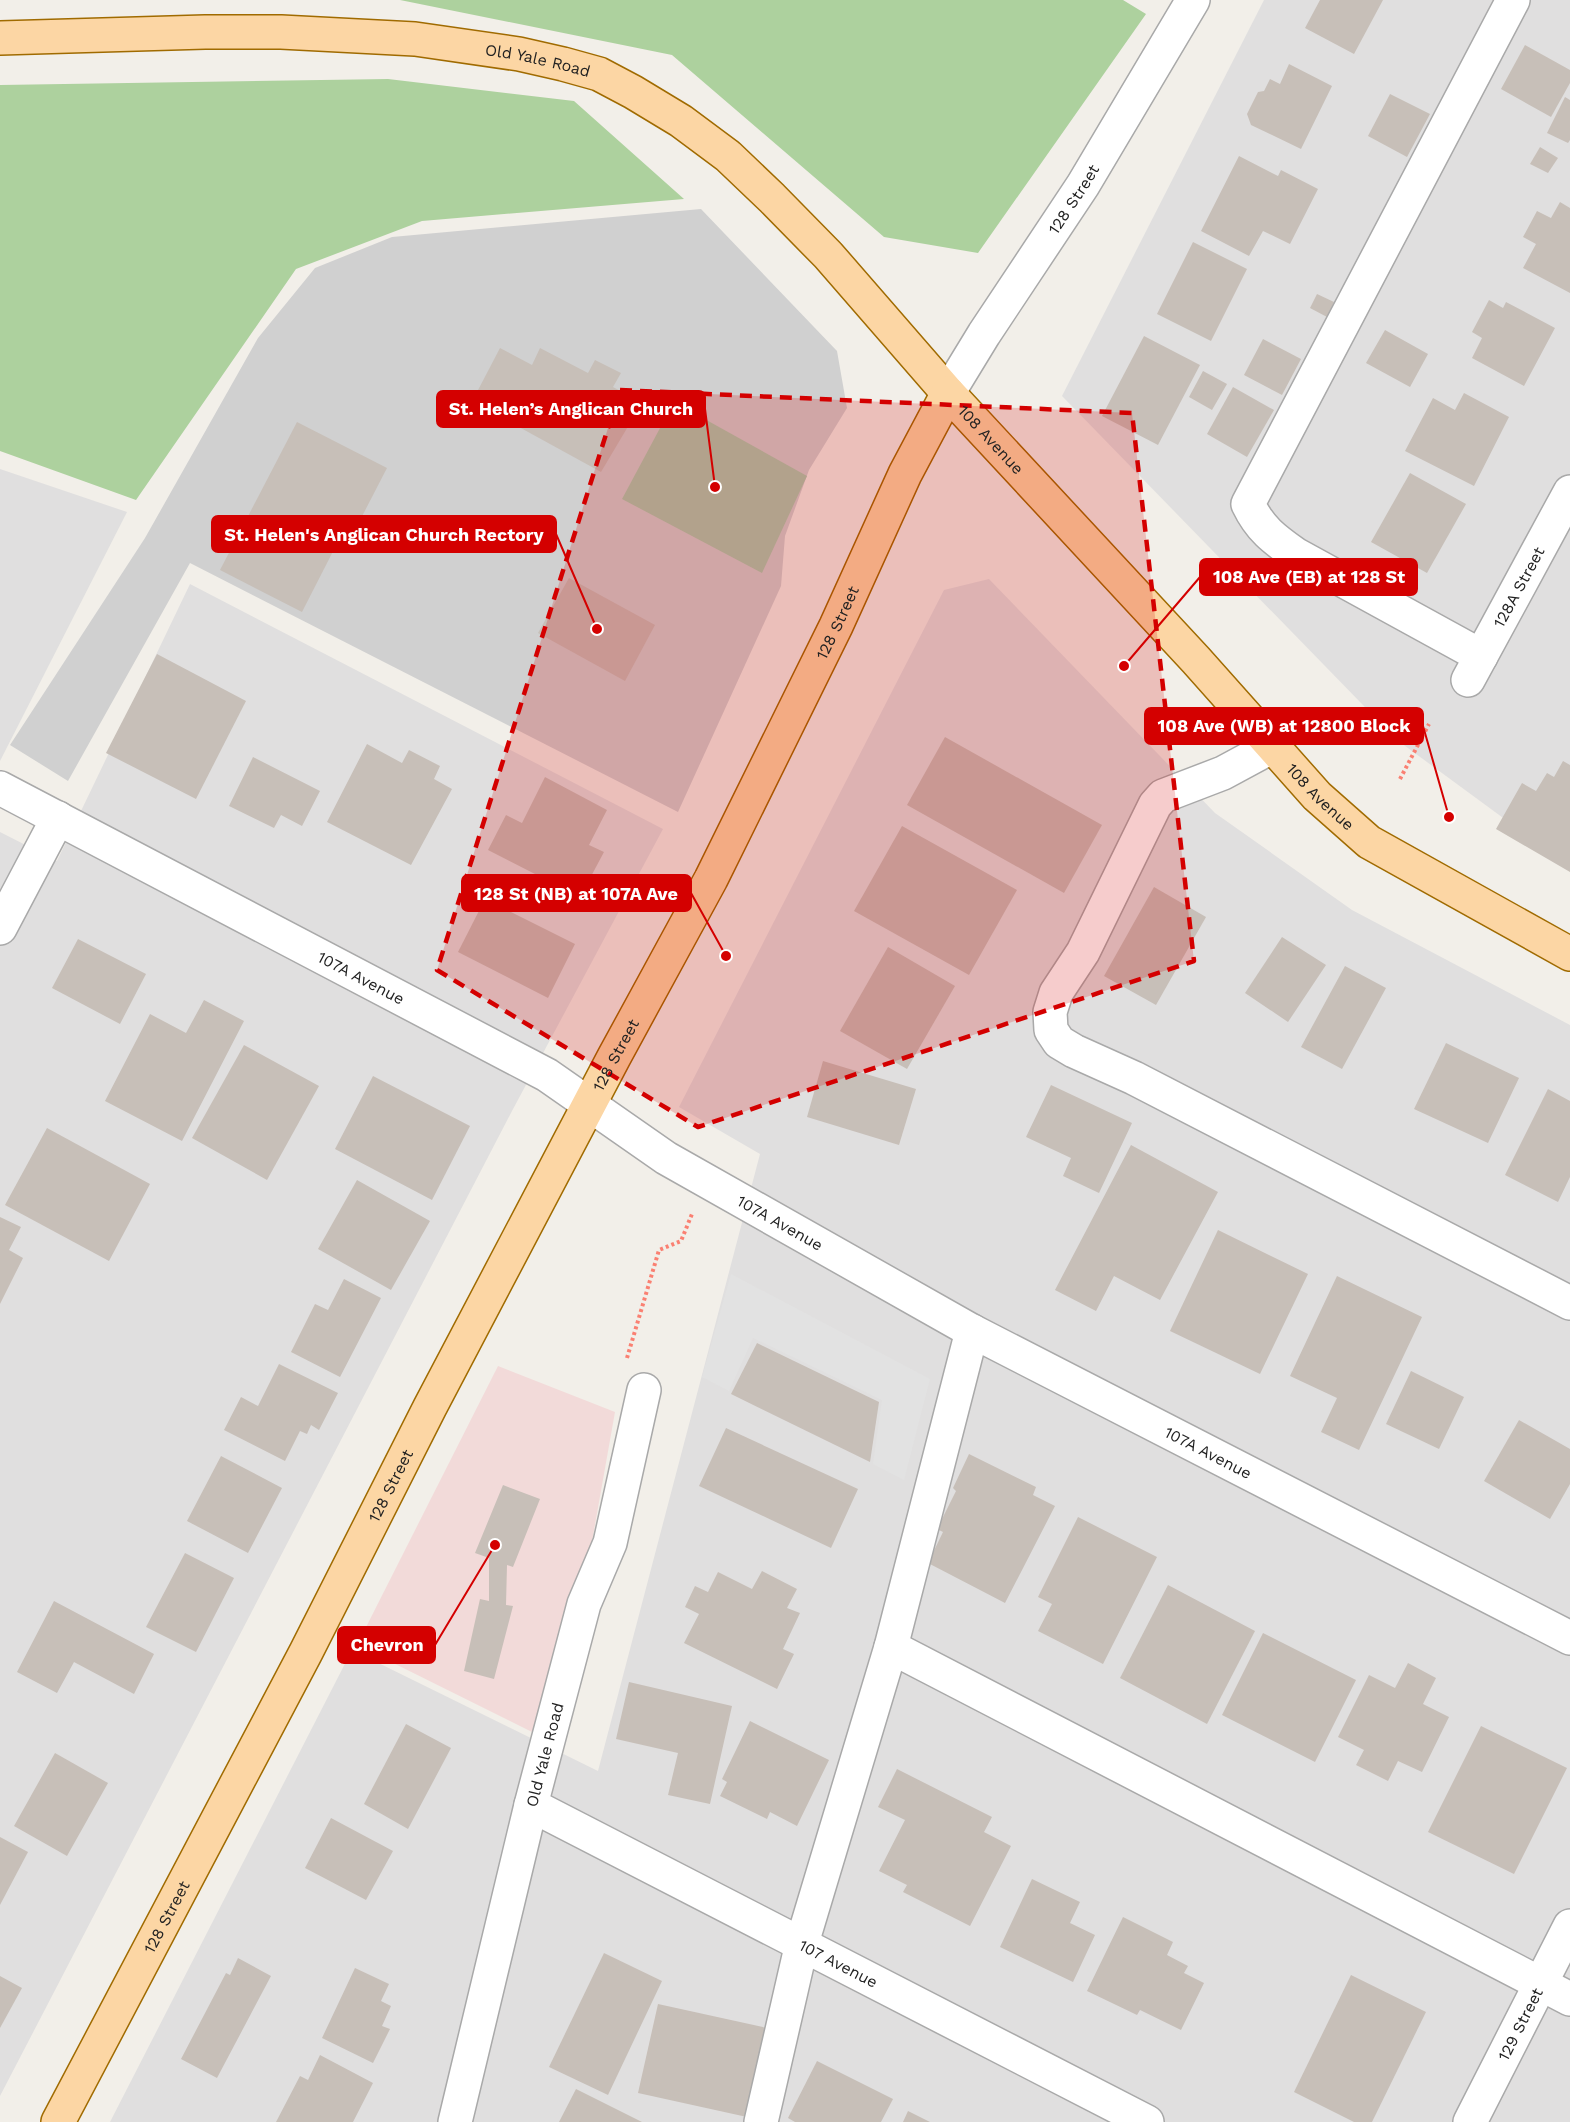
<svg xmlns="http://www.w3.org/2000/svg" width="1570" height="2122" font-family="'Work Sans',sans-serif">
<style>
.residential{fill:#e0dfdf}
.commercial{fill:#f2dad9}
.religious{fill:#d0d0d0}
.forest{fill:#add19e}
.cemetery{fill:#aacbaf}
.parking{fill:#e2e2e2}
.building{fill:#c7bfb8}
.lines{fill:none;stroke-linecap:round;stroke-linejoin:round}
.minor-casing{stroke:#a9a9a9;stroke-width:36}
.major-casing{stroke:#a06b00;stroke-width:36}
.path{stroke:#fa8072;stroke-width:4;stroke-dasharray:3 3;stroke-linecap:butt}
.minor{stroke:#fff;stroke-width:33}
.major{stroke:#fcd6a4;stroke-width:33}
.marked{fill:#d40000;fill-opacity:0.2;stroke:#d40000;stroke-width:4.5;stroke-dasharray:12 8;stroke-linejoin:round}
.labels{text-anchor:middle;stroke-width:4.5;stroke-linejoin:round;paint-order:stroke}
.street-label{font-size:16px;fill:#222;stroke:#fff}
.leader{fill:none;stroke:#d40000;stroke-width:2}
.callout-dot{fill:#d40000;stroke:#fff;stroke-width:2}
.callout{fill:#d40000;stroke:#d40000;stroke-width:2}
.callout-label{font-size:18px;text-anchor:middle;font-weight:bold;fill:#fff}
</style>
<rect width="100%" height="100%" fill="#f2efe9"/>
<g class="residential">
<polygon points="1264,0 1570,0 1570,867 1397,740 1062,396"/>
<polygon points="0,469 127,512 0,761"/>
<polygon points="989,579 1215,813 1352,910 1570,1025 1570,2122 110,2122 352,1650 598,1771 760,1154 679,1107 944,590"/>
<polygon points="190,584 663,829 512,1111 0,2096 0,832 57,861"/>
</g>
<polygon class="commercial" points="498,1366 615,1412 556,1744 357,1645"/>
<polygon class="religious" points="701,209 837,351 847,408 809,470 785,536 781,586 678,812 190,563 68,781 10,745 145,538 258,338 315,268 392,237"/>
<g class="forest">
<polygon points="400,0 1123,0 1146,14 978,253 884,237 672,55"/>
<polygon points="388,79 574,101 684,199 422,221 296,269 136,500 0,451 0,85"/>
</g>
<polygon class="cemetery" points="674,402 807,476 762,573 622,499"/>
<polygon class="parking" points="731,1274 930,1379 904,1480 873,1464 882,1400 753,1338 729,1391 702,1377"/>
<g class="building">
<polygon points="1320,0 1383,0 1354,54 1305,28"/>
<polygon points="1525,45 1570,70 1570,83 1551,117 1501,89"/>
<polygon points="1289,64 1332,86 1301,149 1251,125 1247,114 1258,92 1264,91 1270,79 1280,84"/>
<polygon points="1390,94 1430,114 1407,157 1368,136"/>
<polygon points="1565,97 1570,100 1570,140 1568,143 1547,133"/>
<polygon points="1540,147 1558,158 1548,173 1530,164"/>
<polygon points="1239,156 1278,176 1281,170 1318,189 1290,244 1263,231 1249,256 1201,231"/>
<polygon points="1560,202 1570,208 1570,293 1523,268 1536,244 1523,237 1537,211 1551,218"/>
<polygon points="1193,242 1247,269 1211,341 1157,314"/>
<polygon points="1317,294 1334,302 1327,317 1310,308"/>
<polygon points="1489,300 1503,308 1506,302 1555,328 1524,386 1472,358 1482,338 1472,332"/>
<polygon points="1385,330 1428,354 1410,387 1366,363"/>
<polygon points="1144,336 1200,365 1158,445 1102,416"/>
<polygon points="1263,339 1301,359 1282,395 1244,375"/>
<polygon points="500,348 532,365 540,348 588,373 595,360 621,373 613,387 642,403 601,472 497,415 502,405 477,392"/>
<polygon points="1203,371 1227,384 1212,410 1189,397"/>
<polygon points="1233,387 1274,410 1247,457 1207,434"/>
<polygon points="1464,393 1509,417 1474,486 1405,451 1433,398 1455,410"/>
<polygon points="297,422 387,468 356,528 347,524 302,612 220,570"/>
<polygon points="1410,473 1466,504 1427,573 1371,542"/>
<polygon points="569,578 655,625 625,681 538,633"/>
<polygon points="157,654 246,701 196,799 106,753"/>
<polygon points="945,737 1102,825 1064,893 907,805"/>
<polygon points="367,744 402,763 409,750 440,766 434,779 452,789 411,865 327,822"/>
<polygon points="253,757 320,791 302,826 281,815 274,828 229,806"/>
<polygon points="1563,761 1570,765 1570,872 1496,829 1522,783 1536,791 1547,773 1554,777"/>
<polygon points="545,777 607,810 589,845 604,852 580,897 488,850 506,815 522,823"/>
<polygon points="902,826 1017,890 969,975 854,911"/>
<polygon points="1154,887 1206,917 1156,1005 1104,976"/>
<polygon points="485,899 575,944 548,998 458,952"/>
<polygon points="1282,937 1326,965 1288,1022 1245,993"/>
<polygon points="78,939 146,974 120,1024 52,988"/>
<polygon points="888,947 955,986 907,1069 840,1031"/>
<polygon points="1345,966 1386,988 1342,1069 1301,1047"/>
<polygon points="204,1000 244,1021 182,1141 105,1101 150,1014 186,1033"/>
<polygon points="1446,1043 1519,1078 1488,1143 1414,1109"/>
<polygon points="244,1045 319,1086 267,1180 192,1138"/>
<polygon points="823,1061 916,1089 899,1145 807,1117"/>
<polygon points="373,1076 470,1126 432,1200 335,1149"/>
<polygon points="1051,1085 1132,1123 1099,1193 1063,1176 1071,1158 1026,1137"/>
<polygon points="1548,1089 1570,1101 1570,1177 1558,1202 1505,1175"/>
<polygon points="47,1128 150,1184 109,1261 5,1205"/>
<polygon points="1131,1145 1218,1192 1160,1300 1114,1276 1096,1311 1055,1290"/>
<polygon points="357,1180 430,1221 391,1290 318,1249"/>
<polygon points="0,1217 21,1227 9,1250 23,1258 0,1304"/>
<polygon points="1218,1230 1308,1274 1260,1374 1170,1331"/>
<polygon points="1337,1276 1422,1317 1359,1450 1321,1432 1337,1398 1290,1376"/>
<polygon points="344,1279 381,1298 340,1377 291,1352 315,1304 328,1310"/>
<polygon points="757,1343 879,1402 870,1462 731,1394"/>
<polygon points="279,1364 338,1393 319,1430 311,1425 307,1434 300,1431 285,1461 224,1430 241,1397 258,1406"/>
<polygon points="1411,1371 1464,1397 1439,1449 1386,1424"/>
<polygon points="1519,1420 1570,1449 1570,1484 1550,1519 1484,1481"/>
<polygon points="726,1428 858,1489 831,1548 699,1486"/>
<polygon points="969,1454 1036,1487 1033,1495 1055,1506 1005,1603 928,1563 943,1532 937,1529 956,1491 953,1488"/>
<polygon points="221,1456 282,1488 248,1553 187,1521"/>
<polygon points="503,1485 540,1499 513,1567 507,1565 506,1605 513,1606 494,1679 464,1671 480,1599 489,1601 489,1558 475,1553"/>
<polygon points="1078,1517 1157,1557 1103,1664 1038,1631 1052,1604 1038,1597"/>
<polygon points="185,1553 234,1578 196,1652 146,1627"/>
<polygon points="762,1571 797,1589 787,1608 800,1613 783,1649 794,1654 777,1689 684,1643 699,1614 685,1607 695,1586 708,1592 718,1572 752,1589"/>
<polygon points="1168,1585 1255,1631 1207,1724 1120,1678"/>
<polygon points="54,1601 154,1654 134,1694 74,1662 57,1693 17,1672"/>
<polygon points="1263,1633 1356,1680 1315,1762 1222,1715"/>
<polygon points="1408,1663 1436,1678 1423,1704 1449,1717 1422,1772 1398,1761 1388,1781 1356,1765 1364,1750 1338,1737 1369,1675 1395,1688"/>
<polygon points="629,1682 732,1706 710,1804 668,1795 678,1753 616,1739"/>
<polygon points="750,1721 829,1760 797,1826 770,1812 767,1819 720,1796 727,1782 722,1779"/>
<polygon points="406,1724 451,1748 408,1829 364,1804"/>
<polygon points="1481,1726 1567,1768 1514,1874 1428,1832"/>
<polygon points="55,1753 108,1783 67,1856 14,1826"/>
<polygon points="897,1769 992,1817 984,1832 1011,1846 970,1926 903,1892 907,1885 879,1871 905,1820 878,1807"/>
<polygon points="331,1818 393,1851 366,1900 305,1868"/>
<polygon points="0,1837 28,1852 0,1905"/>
<polygon points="1032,1879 1080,1902 1070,1923 1095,1935 1073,1982 1000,1947"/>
<polygon points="1123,1917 1173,1942 1167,1955 1188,1966 1184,1973 1204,1983 1181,2030 1140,2010 1137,2015 1087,1991"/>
<polygon points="604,1953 662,1981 608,2095 549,2067"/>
<polygon points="238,1958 271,1976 217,2078 181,2059 226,1973 230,1975"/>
<polygon points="355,1968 389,1984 381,2001 391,2006 382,2026 390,2029 373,2063 322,2038"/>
<polygon points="1351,1975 1426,2012 1372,2122 1354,2122 1294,2092"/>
<polygon points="0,1976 22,1988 0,2028"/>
<polygon points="658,2004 767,2028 747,2117 638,2093"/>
<polygon points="320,2055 373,2083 353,2122 276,2122 300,2076 308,2080"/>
<polygon points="817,2061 893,2099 881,2122 795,2122 788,2118"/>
<polygon points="576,2089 642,2122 559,2122"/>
<polygon points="908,2111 930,2122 903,2122"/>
</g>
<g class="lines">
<defs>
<g id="minor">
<path id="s1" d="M948,393L984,334L1083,185L1193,0"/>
<path d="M1481,656L1295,554C1274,539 1260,529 1248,504L1513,0"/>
<path id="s2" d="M1468,680L1570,492"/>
<polyline points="1273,746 1223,773 1163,796 1155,805 1083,952 1056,993 1050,1012 1051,1030 1059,1042 1074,1051 1134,1078 1570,1303"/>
<path id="s3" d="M0,788L547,1075L666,1158L972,1331L1570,1638"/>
<polyline points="0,928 58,818"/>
<polyline points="891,1647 1570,1999"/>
<path id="s4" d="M531,1805L1147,2122"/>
<path id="s5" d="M455,2122L531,1805L584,1604L610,1543L644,1390"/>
<polyline points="761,2122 802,1943 891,1647 972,1331"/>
<path id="s6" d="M1470,2122L1570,1926"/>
</g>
<g id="major">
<path id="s7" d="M0,38L205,32H281L415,39L519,54L563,64L599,74L633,92L681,121L728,156L772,198L828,255L948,393L1196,660L1317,796L1369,842L1570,954"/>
<path id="s8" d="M58,2122L306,1652L430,1407L614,1057L711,879L836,626L905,474L948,393"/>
</g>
</defs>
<use href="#minor" class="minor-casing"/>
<use href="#major" class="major-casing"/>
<g class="path">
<polyline points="1400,779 1429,724"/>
<polyline points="627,1358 659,1250 681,1241 692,1214"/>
</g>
<use href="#minor" class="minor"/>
<use href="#major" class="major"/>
</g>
<path class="marked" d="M620,390L1132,413L1194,961L698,1127L437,970Z"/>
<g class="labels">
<g class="street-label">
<text dy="6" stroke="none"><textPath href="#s7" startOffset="540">Old Yale Road</textPath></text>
<text dy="6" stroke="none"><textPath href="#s1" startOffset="231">128 Street</textPath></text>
<text dy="6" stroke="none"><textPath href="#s7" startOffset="1143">108 Avenue</textPath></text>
<text dy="6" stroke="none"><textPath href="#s2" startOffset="106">128A Street</textPath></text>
<text dy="6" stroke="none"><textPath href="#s8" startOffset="1690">128 Street</textPath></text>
<text dy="6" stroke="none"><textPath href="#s7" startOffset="1629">108 Avenue</textPath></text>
<text dy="6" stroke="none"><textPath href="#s3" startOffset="408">107A Avenue</textPath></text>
<text dy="6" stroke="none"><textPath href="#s8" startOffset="1204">128 Street</textPath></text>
<text dy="6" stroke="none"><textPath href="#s3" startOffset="894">107A Avenue</textPath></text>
<text dy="6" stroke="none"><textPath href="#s3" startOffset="1380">107A Avenue</textPath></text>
<text dy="6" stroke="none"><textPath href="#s8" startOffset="718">128 Street</textPath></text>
<text dy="6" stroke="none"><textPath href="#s5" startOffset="378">Old Yale Road</textPath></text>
<text dy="6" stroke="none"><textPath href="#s8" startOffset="232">128 Street</textPath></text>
<text dy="6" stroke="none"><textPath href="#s4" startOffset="346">107 Avenue</textPath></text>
<text dy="6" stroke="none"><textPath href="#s6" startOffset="110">129 Street</textPath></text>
</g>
</g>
<path class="leader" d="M715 487L705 409M597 629L556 534M1124 666L1200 577M1449 817L1423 726M726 956L691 893M495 1545L435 1645"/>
<g class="callout-dot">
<circle cx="715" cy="487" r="6"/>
<circle cx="597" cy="629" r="6"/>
<circle cx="1124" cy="666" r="6"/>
<circle cx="1449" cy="817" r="6"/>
<circle cx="726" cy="956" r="6"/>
<circle cx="495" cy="1545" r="6"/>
</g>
<g class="callout">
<rect x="437" y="391" width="268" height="36" rx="6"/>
<rect x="212" y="516" width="344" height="36" rx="6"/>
<rect x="1200" y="559" width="217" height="36" rx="6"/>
<rect x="1145" y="708" width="278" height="36" rx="6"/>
<rect x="462" y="875" width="229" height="36" rx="6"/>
<rect x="338" y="1627" width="97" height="36" rx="6"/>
</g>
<g class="callout-label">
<text x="571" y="415">St. Helen’s Anglican Church</text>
<text x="384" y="541">St. Helen's Anglican Church Rectory</text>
<text x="1309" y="583">108 Ave (EB) at 128 St</text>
<text x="1284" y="732">108 Ave (WB) at 12800 Block</text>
<text x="576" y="900">128 St (NB) at 107A Ave</text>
<text x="387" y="1651">Chevron</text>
</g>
</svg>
